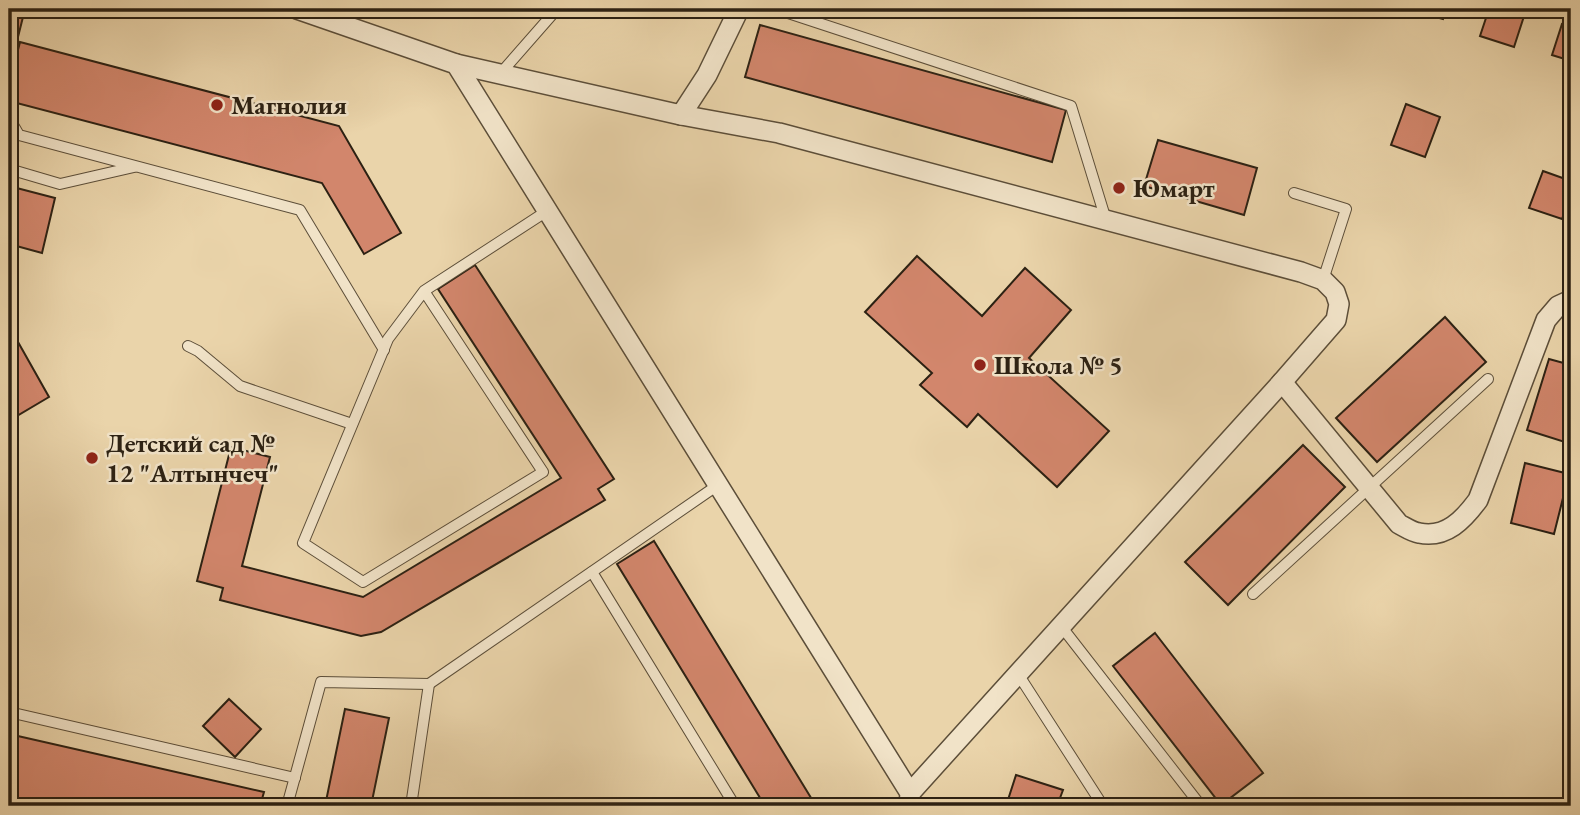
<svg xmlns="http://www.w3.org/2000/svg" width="1580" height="815" font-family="'EB Garamond',serif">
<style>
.building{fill:#d2866c;stroke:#2c2113;stroke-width:2}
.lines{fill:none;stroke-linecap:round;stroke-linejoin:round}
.lane-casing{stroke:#5c4e39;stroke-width:12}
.street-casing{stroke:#5c4e39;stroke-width:22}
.lane{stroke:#f1e3c8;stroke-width:10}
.street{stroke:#f1e3c8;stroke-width:19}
.poi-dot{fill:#8f2418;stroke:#f1e3c8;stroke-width:2.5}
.labels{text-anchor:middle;stroke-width:5;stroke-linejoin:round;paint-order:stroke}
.poi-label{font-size:26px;font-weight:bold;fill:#2c2113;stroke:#f1e3c8;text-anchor:start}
</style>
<rect width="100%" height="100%" fill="#ead4aa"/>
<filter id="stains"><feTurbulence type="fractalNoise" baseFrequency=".00286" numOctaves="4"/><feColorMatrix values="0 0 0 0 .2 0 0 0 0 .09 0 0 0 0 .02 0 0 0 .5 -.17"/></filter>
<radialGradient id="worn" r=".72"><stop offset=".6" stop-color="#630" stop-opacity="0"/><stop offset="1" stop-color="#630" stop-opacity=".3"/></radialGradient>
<g class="building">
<polygon points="9,9 25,9 16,45 9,44"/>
<polygon points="1406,9 1446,9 1443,19"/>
<polygon points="1489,9 1512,9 1525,13 1514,47 1480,36"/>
<polygon points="1562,24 1571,26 1571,61 1552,55"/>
<polygon points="760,25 1066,110 1052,162 745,77"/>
<polygon points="20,42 339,126 401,233 364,254 322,183 9,101 9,85"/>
<polygon points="1406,104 1440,117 1425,157 1391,145"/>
<polygon points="1158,140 1257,168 1244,215 1144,186"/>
<polygon points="1543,171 1571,181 1571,195 1562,219 1529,208"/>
<polygon points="9,186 55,198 42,253 9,244"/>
<polygon points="917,256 982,316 1025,268 1071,310 1029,358 1109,431 1057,487 978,414 967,427 920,385 932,373 865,312"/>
<polygon points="475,265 614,479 598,489 605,500 381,632 361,636 220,600 223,588 197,581 231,447 270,457 242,566 363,597 561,478 438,289"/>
<polygon points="1445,317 1486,362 1377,462 1336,418"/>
<polygon points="9,326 49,397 10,420 9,418"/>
<polygon points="1549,359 1571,365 1571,444 1527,430"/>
<polygon points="1303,445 1345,487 1228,605 1185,562"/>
<polygon points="1525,463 1569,474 1554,534 1511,523"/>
<polygon points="654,541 816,806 765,806 617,564"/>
<polygon points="1155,633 1263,773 1221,805 1113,666"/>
<polygon points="229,699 261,729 235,757 203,726"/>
<polygon points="345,709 389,718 371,806 325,806"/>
<polygon points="9,734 264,792 260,806 41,806 9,799"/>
<polygon points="1016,775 1063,790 1057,806 1006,806"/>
</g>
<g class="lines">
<defs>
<g id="lane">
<polyline points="776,9 1071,106 1106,220"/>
<polyline points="500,74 557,9"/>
<polyline points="9,118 19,135 300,210 384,350"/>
<polyline points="9,169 60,184 134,167"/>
<polyline points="1294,193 1346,209 1323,280"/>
<polyline points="424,291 388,339 303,543 363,582 543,472 424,291 547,211"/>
<polyline points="188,346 198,351 240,386 352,424"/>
<polyline points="592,572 735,806"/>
<polyline points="1253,594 1488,379"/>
<polyline points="1061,626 1201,806"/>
<polyline points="1018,674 1103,806"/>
<polyline points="9,712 295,778"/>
<polyline points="287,806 321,682 429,684 718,485"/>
<polyline points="411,806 429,684"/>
</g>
<g id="street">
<polyline points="297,9 456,64 910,793 909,806"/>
<polyline points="456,64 681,115 707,75 739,9"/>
<polyline points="681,115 779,133 1301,272 1323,280 1335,292 1339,304 1336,320 1282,382 910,793"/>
<path d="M1282,382L1399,524C1405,527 1412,532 1419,533C1446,539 1464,519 1478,500L1546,320L1558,306L1571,300"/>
</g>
</defs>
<use href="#lane" class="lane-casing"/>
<use href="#street" class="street-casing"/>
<use href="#lane" class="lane"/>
<use href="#street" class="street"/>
</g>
<g class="poi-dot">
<circle cx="217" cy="105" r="7"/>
<circle cx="1119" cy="188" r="7"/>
<circle cx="980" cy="365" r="7"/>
<circle cx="92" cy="458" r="7"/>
</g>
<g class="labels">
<g class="poi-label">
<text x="231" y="114">Магнолия</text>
<text x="1133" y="197">Юмарт</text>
<text x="994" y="374">Школа № 5</text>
<text x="106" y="452">Детский сад №<tspan x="106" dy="30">12 "Алтынчеч"</tspan></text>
</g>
</g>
<rect width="1580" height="815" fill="none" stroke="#ead4aa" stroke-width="35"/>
<rect x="10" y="10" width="1559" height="794" fill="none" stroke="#2c2113" stroke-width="3.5"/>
<rect x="18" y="18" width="1545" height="780" fill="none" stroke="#2c2113" stroke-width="2"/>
<rect width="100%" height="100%" filter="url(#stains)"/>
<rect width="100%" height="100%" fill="url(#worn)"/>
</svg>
